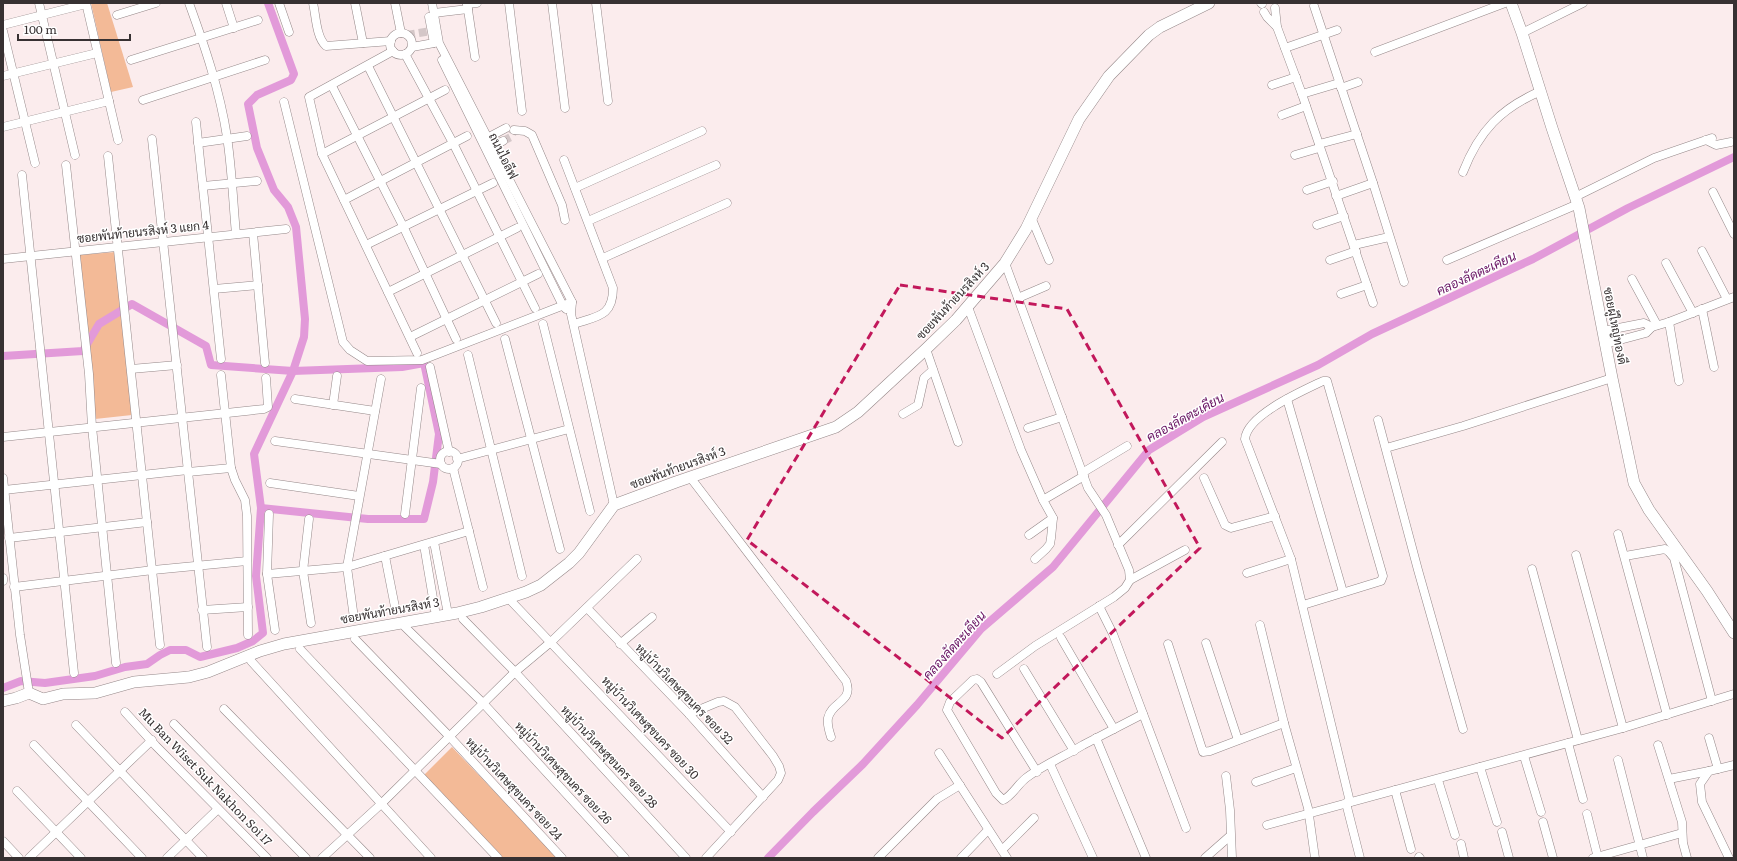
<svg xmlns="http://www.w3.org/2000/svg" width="1737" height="861" font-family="Literata,Sarabun,serif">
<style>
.green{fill:#f3ba97}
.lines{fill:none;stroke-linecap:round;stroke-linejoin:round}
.canal{stroke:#e29ad9;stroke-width:8}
.street-tunnel{stroke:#d4c7c8;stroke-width:8;stroke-dasharray:8 4;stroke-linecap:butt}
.street-casing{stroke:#958889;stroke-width:9}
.secondary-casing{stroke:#958889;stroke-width:12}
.street{stroke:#fff;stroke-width:8}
.secondary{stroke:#fff;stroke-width:11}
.marked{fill:none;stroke:#c2185b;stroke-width:3;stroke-dasharray:8 5;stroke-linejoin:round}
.labels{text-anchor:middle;stroke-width:3;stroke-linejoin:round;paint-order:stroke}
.street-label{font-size:12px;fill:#373132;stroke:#fff}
.water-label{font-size:13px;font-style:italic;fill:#681362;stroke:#fff}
</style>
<rect width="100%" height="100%" fill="#fbeced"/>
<g class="green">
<polygon points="91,3 107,3 133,87 111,92"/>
<polygon points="116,252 132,415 95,419 79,255"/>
<polygon points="452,747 558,858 499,858 422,777"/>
</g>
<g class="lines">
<g class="canal">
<polyline points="3,356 83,351 99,324 132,304 206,346 211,365 293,371 402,367 424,363 439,434 433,482 424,519 368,519 261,508"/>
<polyline points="3,688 21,681 45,683 95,676 125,667 147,664 160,655 170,650 186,650 200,657 237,648 253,641 263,633 256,576 261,508 254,454 293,371 304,337 305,319 296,227 288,207 274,190 257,148 248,104 257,95 291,80 294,74 268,3"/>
<polyline points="768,858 813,812 863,764 917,705 981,629 1053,567 1149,450 1203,417 1318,365 1372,334 1533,259 1628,208 1734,157"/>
</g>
<g class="street-tunnel">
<polyline points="407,35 431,31"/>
<polyline points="503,141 511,137 514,130 506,128"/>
</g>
<defs>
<g id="street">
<polyline points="39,3 75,155"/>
<polyline points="86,3 118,140"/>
<path d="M189,3C205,47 220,91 227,137C232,169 233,202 236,234"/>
<polyline points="226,3 234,28"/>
<polyline points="279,3 289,32"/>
<path d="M313,3C316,16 316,37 326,46L391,41"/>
<polyline points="355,3 363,43"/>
<polyline points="395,3 401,33"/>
<polyline points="432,3 439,43 572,302 571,314 614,505"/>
<polyline points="467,3 475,57"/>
<polyline points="509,3 522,111"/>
<polyline points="552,3 565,108"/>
<polyline points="596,3 608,101"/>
<polyline points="1261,3 1262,4"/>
<polyline points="467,4 477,3"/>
<polyline points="1314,6 1373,183 1404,282"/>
<polyline points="1275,8 1277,27 1302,94 1373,303"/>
<polyline points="1264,12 1267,17 1277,27"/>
<polyline points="434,13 468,9"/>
<polyline points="117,15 156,3"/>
<polyline points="429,17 434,43"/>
<polyline points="3,25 86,4"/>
<polyline points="3,31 35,163"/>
<polyline points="1522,33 1583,3"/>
<circle cx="401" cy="44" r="11"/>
<polyline points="412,47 434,43"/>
<polyline points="1285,48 1337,30"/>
<polyline points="393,51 309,97 322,154 417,353"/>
<polyline points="1375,52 1505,3"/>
<polyline points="405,54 453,143 535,308"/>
<polyline points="131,60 258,20"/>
<polyline points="442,60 563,306 566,309"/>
<polyline points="368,66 496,323"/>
<polyline points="3,76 97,53"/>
<polyline points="1272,85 1296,77"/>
<polyline points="332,86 404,228 456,339"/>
<polyline points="1341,88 1358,82"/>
<polyline points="1302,94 1339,83"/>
<polyline points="143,100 265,60"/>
<polyline points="284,102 343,342 350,350 367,361 422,360 572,302"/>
<polyline points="1282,115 1306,106"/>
<polyline points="196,122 221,359"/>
<polyline points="3,127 109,101"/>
<polyline points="514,130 525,131 532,135 562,205 565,220"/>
<polyline points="489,137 506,128"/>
<polyline points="152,139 207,647"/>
<polyline points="1706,140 1716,145 1731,142"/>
<polyline points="198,143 247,136"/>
<polyline points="1319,144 1357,134"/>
<polyline points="493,146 503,141"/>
<polyline points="322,154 445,90"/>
<polyline points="1295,155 1319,148"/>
<polyline points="108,156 160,645"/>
<path d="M564,160L613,288C613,317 597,316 574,324"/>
<polyline points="66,165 89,374 92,427 116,663"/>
<path d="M1463,172C1479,131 1501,108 1541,91"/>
<polyline points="22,175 74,673"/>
<polyline points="203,186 257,181"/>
<polyline points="575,188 702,131"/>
<polyline points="1307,190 1333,181"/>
<polyline points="1713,192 1734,234"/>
<polyline points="1336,196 1373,183"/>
<polyline points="1575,197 1654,158 1712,138"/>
<polyline points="344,200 467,136"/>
<polyline points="1031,217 1049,260"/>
<polyline points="588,221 716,165"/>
<polyline points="1317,225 1344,216"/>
<polyline points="253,233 265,363"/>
<polyline points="366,245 493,183"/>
<polyline points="1354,245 1389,237"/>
<polyline points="1702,251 1727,299"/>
<polyline points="603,258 727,203"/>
<polyline points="3,259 286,229"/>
<polyline points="1330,260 1356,251"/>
<polyline points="1447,260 1578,204"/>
<polyline points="1666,263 1693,313"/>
<polyline points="1632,279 1657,325"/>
<polyline points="214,289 258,285"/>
<polyline points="388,292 517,228"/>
<polyline points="1341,294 1367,285"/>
<polyline points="1018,298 1046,286"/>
<polyline points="968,307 1021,450 1043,500"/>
<polyline points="1702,309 1714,367"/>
<polyline points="1669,322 1679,381"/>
<polyline points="543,324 590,511"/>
<polyline points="1652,327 1669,322 1734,297"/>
<polyline points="1603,331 1644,323 1652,327 1646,333 1605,344"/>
<polyline points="410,337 538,274"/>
<polyline points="505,339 560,549"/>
<polyline points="926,349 958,442"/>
<polyline points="468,355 522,576"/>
<polyline points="430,367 449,452"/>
<polyline points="131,369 177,365"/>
<polyline points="221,375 231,468 235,480 245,500 247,516 248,635"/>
<polyline points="295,399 375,411"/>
<polyline points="1287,399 1343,592"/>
<polyline points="333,405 337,376"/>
<polyline points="903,414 918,405 924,378 933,370"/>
<polyline points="1378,420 1418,570 1463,729"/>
<polyline points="1028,428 1062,417"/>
<polyline points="3,437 264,409 268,407 266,378"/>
<polyline points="275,441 441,464"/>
<polyline points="1386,448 1463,426 1612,378"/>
<circle cx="449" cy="460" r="9"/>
<polyline points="457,459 569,429"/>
<polyline points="453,468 483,587"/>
<polyline points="188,472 231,468"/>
<polyline points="1082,473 1127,446"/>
<path d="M690,477L846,681C854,702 832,701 828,718C827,724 829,731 831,737"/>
<polyline points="3,478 20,635 29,693"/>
<polyline points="1204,478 1225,525 1231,528 1275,516"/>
<polyline points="270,483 359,496"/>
<polyline points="4,490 188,470"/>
<polyline points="269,514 267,574 275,630"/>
<polyline points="405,514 421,388"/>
<polyline points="309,519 303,571 311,623"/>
<polyline points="1618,534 1667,715"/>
<polyline points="1029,535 1053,518"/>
<polyline points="9,538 147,522"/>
<polyline points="434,542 448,614"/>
<polyline points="424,545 436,616"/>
<polyline points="1118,545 1222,442"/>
<polyline points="1576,555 1623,728"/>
<polyline points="385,556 395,607"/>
<polyline points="1625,556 1665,549 1669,552 1674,558 1712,701"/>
<polyline points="1035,559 1046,549 1050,544 1051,538 1053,518 1043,500 1084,476"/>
<polyline points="1532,569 1578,740"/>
<polyline points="1247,573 1291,559"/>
<polyline points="267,574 347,567 469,531"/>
<polyline points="3,578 3,581"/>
<polyline points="1130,580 1185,550"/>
<polyline points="14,587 153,570 247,561"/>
<polyline points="512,602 731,832"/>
<path d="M1303,605L1381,581L1383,576L1327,381H1323C1302,391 1247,415 1245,439L1291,559L1350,802"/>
<polyline points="1099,606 1113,634 1186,828"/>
<polyline points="587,608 689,714 763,797"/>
<polyline points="202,610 248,607"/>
<polyline points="354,618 347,567 381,379"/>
<polyline points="463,619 515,672 686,858"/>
<polyline points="1260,625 1284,723 1308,808 1315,858"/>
<polyline points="405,627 483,703 625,858"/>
<polyline points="1061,638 1114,729"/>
<polyline points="355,639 449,736 562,858"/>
<polyline points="1206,643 1238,740"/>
<polyline points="620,644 652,617"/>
<polyline points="1168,644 1203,752 1210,751 1284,723"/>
<polyline points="300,649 498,858"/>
<polyline points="251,661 431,858"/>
<polyline points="1024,669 1074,751"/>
<polyline points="997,674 1035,646 1114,597 1125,588 1130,580 1129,570 1106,515 1088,488 1005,263"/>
<polyline points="224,709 370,858"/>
<polyline points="125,712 156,746 267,858"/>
<polyline points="689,714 718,702 724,701 735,707 773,756 779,766 781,773 778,780 706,858"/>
<polyline points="174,724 306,858"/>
<polyline points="76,725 203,858"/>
<polyline points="1096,738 1146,858"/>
<polyline points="1709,738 1718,769"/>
<polyline points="1568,743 1583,799"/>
<polyline points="34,745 142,858"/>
<polyline points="1658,745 1682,822 1683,843 1687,858"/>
<polyline points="939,753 1007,858"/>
<polyline points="1524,756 1541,812"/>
<polyline points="1618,760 1643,858"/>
<polyline points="1050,764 1093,858"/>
<polyline points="1480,767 1497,822"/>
<path d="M1037,772L981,682L977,679L973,680L950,702L947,710L996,793L1003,800C1012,796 1018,784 1026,778C1043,765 1065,756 1083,745L1143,714"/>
<polyline points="1226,776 1230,810 1232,858"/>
<polyline points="1669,779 1709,771"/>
<polyline points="1438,780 1455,835"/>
<polyline points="1256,782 1296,768"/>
<polyline points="1395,790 1411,849"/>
<polyline points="17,791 81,858"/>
<polyline points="1346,803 1360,858"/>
<polyline points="1587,814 1598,858"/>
<polyline points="1543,822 1553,858"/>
<polyline points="1267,825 1623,728 1734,694"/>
<polyline points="1502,832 1509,858"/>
<polyline points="3,841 19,858"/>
<polyline points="1461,844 1464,858"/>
<polyline points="1002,850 1034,818"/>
<polyline points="1419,857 1420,858"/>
<polyline points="29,858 152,740"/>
<polyline points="167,858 218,809"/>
<polyline points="322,858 380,805 515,672 552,641 637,559"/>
<polyline points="878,858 937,799 960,785"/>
<polyline points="961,858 988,830"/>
<polyline points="1205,858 1230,836"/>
<polyline points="1593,858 1682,833"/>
<polyline points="1729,858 1702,802 1700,784 1709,771 1734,765"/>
</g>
<g id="secondary">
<polyline points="1511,3 1522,33 1552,128 1579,208 1612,378 1634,483 1649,510 1707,591 1734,633"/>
<polyline points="3,701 16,698 29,693 43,699 63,694 95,693 134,682 189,677 208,672 260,651 284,644 457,613 481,607 526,592 541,585 569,563 579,553 614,505 676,482 836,427 858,412 926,349 956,320 1005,263 1026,229 1079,119 1109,76 1149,35 1160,27 1209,3"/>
</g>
</defs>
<use href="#street" class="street-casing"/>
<use href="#secondary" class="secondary-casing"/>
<use href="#street" class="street"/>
<use href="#secondary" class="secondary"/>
</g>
<path class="marked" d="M900,285L1067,309L1200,548L1002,738L747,540Z"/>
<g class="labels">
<g class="street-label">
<text transform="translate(503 156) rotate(64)" y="4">ถนนไอลีฟ</text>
<text transform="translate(143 232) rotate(-6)" y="4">ซอยพันท้ายนรสิงห์ 3 แยก 4</text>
<text transform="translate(953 301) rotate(-47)" y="4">ซอยพันท้ายนรสิงห์ 3</text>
<text transform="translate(1615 326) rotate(79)" y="4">ซอยผู้ใหญ่ทองดี</text>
<text transform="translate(678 468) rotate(-20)" y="4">ซอยพันท้ายนรสิงห์ 3</text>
<text transform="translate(390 611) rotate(-10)" y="4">ซอยพันท้ายนรสิงห์ 3</text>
<text transform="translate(684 694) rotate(46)" y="4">หมู่บ้านวิเศษสุขนคร ซอย 32</text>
<text transform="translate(650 728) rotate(47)" y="4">หมู่บ้านวิเศษสุขนคร ซอย 30</text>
<text transform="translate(609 757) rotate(47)" y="4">หมู่บ้านวิเศษสุขนคร ซอย 28</text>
<text transform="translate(563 773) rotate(47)" y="4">หมู่บ้านวิเศษสุขนคร ซอย 26</text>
<text transform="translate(205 777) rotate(46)" y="4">Mu Ban Wiset Suk Nakhon Soi 17</text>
<text transform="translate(514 789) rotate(47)" y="4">หมู่บ้านวิเศษสุขนคร ซอย 24</text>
</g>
<g class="water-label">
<text transform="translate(1476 273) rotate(-25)" y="5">คลองลัดตะเคียน</text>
<text transform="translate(1185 417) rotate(-29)" y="5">คลองลัดตะเคียน</text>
<text transform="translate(954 645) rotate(-48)" y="5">คลองลัดตะเคียน</text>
</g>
</g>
<rect width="1737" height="861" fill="none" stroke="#373132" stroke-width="8"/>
<path d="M18 34v6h112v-6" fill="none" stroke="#373132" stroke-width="2"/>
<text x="24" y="34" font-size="12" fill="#373132" stroke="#ffffff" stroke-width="3" paint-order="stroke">100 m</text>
</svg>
